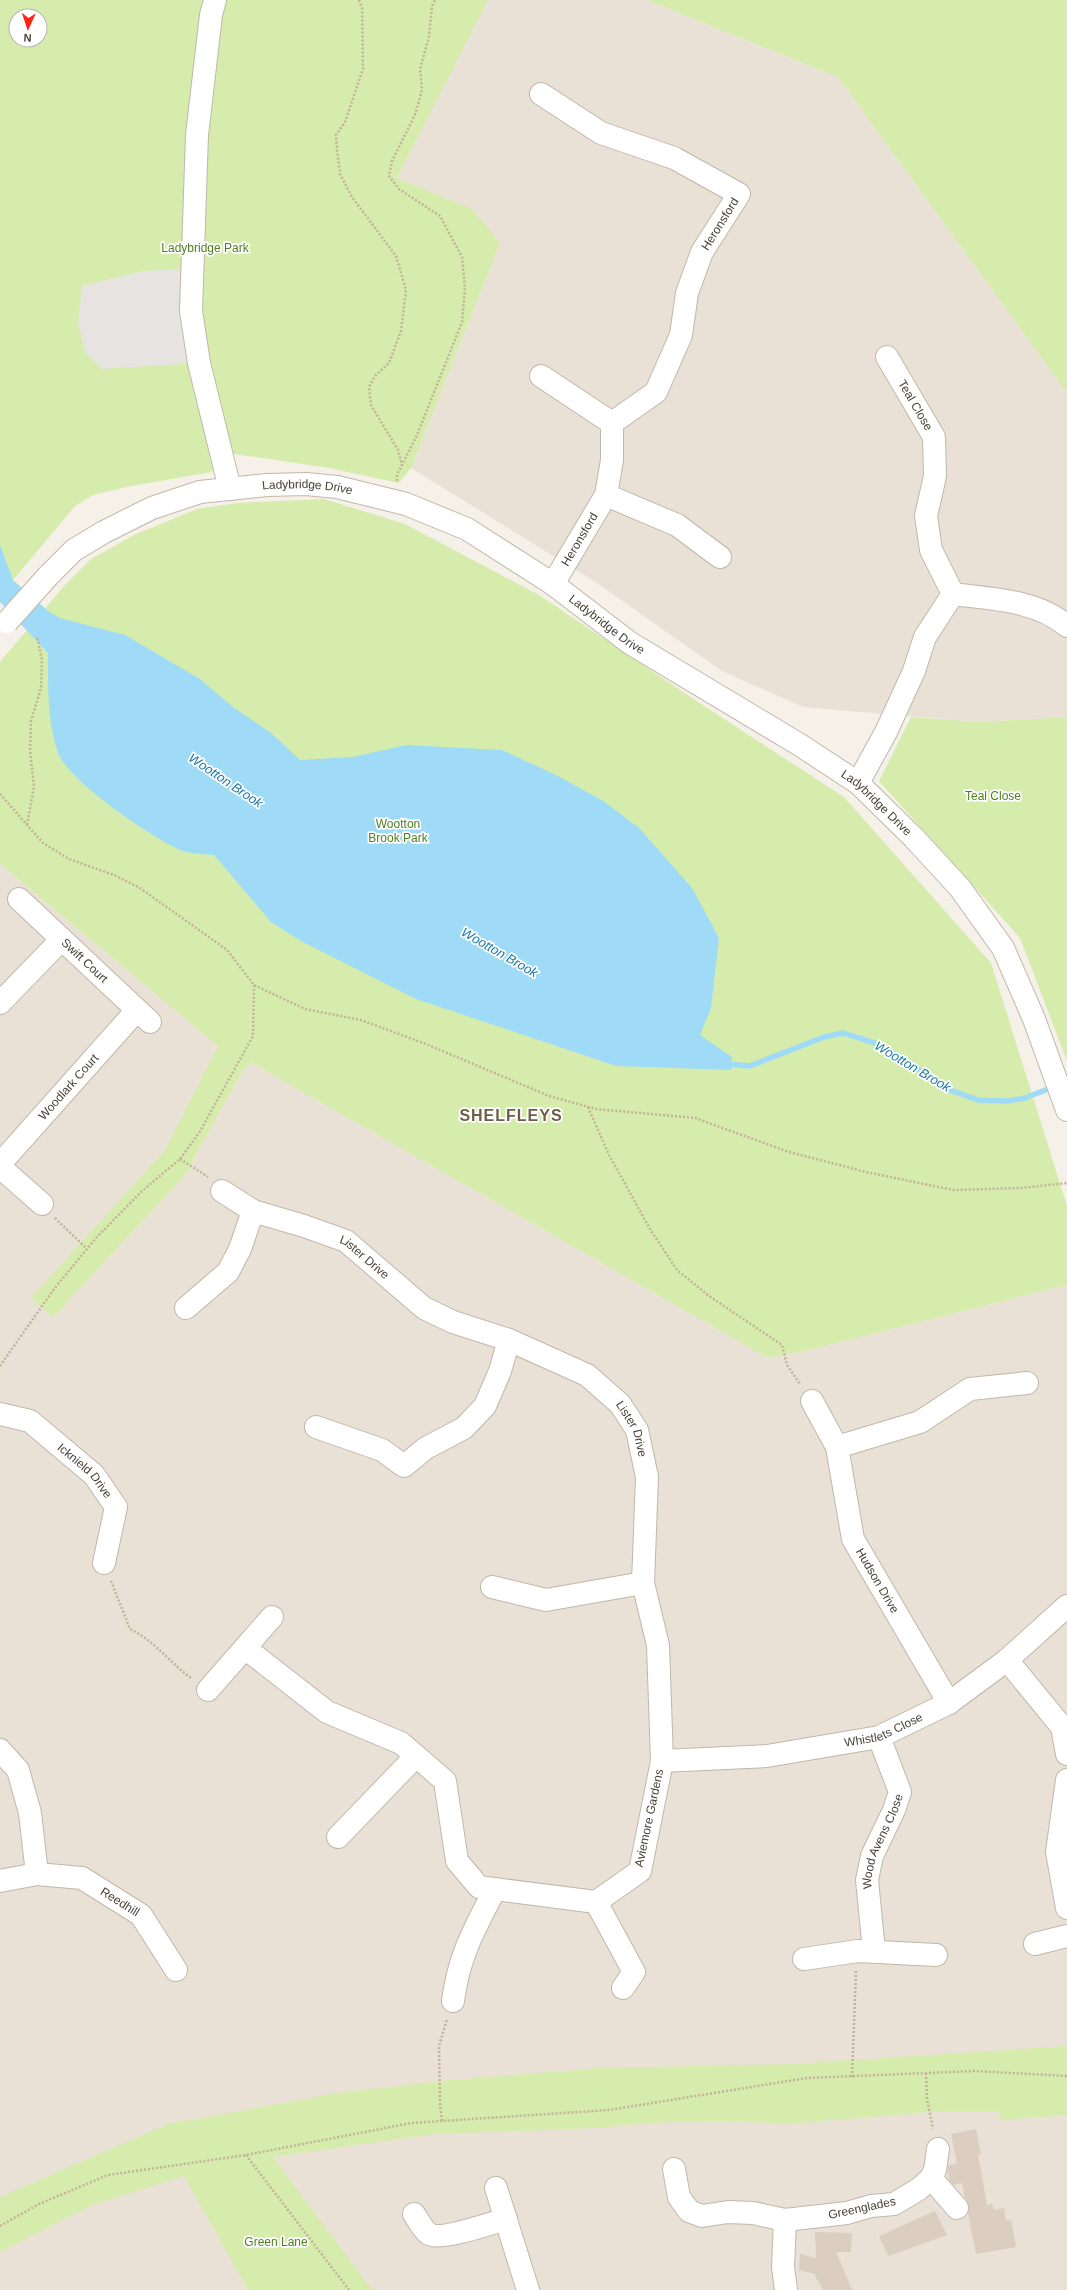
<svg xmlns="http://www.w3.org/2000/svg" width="1067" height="2290" font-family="Helvetica,sans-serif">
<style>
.residential{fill:#e9e1d5}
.green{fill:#d6ecad;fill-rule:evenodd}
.parking{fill:#e6e3e0}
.water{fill:#9fdbf6}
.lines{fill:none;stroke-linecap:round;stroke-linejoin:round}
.stream{stroke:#9fdbf6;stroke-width:5.5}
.building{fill:#dbcdbf}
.minor-casing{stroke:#c1b7a9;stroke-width:24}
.path{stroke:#c4b199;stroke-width:2.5;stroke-dasharray:2 2;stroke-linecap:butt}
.minor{stroke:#fff;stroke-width:22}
.minor-bridge-casing{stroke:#c1b7a9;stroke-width:24;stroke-linecap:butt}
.minor-bridge{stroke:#fff;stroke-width:22}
.labels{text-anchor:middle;stroke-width:3.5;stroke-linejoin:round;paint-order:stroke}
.street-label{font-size:12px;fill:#494036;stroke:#fff}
.park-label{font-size:12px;fill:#4f8023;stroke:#fff}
.water-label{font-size:13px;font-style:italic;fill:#227aa4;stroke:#fff}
.district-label{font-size:16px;font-weight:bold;letter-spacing:1px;fill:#6d5d4c;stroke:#fff}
</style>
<rect width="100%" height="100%" fill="#f5f0e8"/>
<g class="residential">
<polygon points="488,0 647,0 838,77 1067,393 1067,717 980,722 803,707 722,671 597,583 411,468 500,243 397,178"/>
<polygon points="0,864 218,1046 165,1150 32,1298 53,1317 190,1170 195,1156 245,1067 252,1063 768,1358 809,1350 1067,1285 1067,2290 0,2290"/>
</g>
<g class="green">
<path d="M0,0H488L397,178L472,209L500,243L411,468L399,483L329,468L228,453L221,457L212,472L126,487L93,495L75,506L13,580L0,604ZM16,16H40V40H16Z"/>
<polygon points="647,0 1067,0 1067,393 838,77"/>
<polygon points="324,499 405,524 539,595 698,702 844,797 991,963 1067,1206 1067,1285 809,1350 768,1358 252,1063 245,1067 195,1156 190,1170 53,1317 31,1298 165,1150 218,1046 0,864 0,662 63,587 91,559 134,535 197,509 238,503"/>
<polygon points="911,717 980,722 1067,717 1067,1061 1020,938 879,781"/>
<polygon points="1067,2046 1067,2115 1001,2120 999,2111 943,2111 787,2124 736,2121 664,2122 594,2128 434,2134 273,2157 372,2290 248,2290 184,2176 92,2205 0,2252 0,2197 168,2124 338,2093 440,2081 600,2068 792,2064"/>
</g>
<polygon class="parking" points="191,269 199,363 102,369 85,352 78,323 82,286 143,271"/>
<path class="water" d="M0,545L13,580L48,611L60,618L125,635L200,679L233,707L271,733L300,760L353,757L406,745L502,750L558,776L605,802L640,829L692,888L719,938L711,1008L700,1035L732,1057L731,1070L616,1066L416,999L301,941L271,922L214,855C204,854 192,854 183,851C155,840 68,781 58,753C47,721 48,686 48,653L0,602Z"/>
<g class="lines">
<polyline class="stream" points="726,1064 750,1066 824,1037 843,1033 881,1045 950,1090 978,1100 1007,1101 1025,1098 1053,1087"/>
</g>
<g class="building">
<polygon points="976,2129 981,2155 978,2155 987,2205 992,2204 994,2210 1004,2208 1006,2221 1011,2220 1016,2247 976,2254 968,2213 969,2206 965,2198 962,2183 953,2185 949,2180 948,2170 948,2165 957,2164 951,2134"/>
<polygon points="935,2211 947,2235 888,2256 879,2236"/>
<polygon points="815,2232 852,2233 851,2252 836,2252 852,2290 823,2290 814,2274 799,2270 800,2254 816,2258"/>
</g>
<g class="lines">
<defs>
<g id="minor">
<polyline points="215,0 211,15 197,135 191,311 199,363 230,489"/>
<polyline points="541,94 601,133 674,158 739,194 702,252 687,293 681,335 656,392 612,423"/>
<path id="s1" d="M887,357L934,437L935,476L926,516L931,550L953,594C991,599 1037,600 1067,626"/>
<polyline points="541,376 612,423"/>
<polyline points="606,495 677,525 720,557"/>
<path id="s2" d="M48,576L74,550L104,532L152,508L200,492L267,485L306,484L337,487L406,504L467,529L553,584L630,643L800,745L858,783L914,838L960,888L1003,948L1034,1019L1067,1110"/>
<path id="s3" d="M553,584L606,495L612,460V423"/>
<polyline points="858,783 886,732 914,671 925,637 953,594"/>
<path id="s4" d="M19,899L150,1022"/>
<polyline points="0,1003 61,940"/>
<path id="s5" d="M0,1164L137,1010"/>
<polyline points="0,1167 42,1204"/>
<path id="s6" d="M222,1191L253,1211L304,1226L346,1241L424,1308L453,1322L509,1340L587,1375L620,1404L637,1430L647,1477L643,1583L658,1645L662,1761L640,1871L596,1902L479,1887L457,1861L445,1781L401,1743L327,1712L245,1648"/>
<polyline points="186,1308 228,1272 240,1249 253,1211"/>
<path id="s7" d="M812,1401L837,1447L853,1539L949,1703"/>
<path id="s8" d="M0,1414L30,1421L94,1475L116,1507L104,1563"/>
<polyline points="316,1427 382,1450 404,1466 426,1448 464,1428 485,1406 500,1371 509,1340"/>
<polyline points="837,1447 920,1422 970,1389 1027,1383"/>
<polyline points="492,1587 546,1600 643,1583"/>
<polyline points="1007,1660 1062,1727 1067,1754"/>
<polyline points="208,1690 272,1617"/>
<path id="s9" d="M0,1750L18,1770L30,1813L37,1874L82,1878L141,1915L176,1970"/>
<path id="s10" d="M662,1761L767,1756L879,1737L949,1703L1007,1660L1067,1606"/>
<polyline points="1067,1780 1057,1852 1067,1908"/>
<polyline points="338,1837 416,1756"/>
<polyline points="0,1881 37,1874"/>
<polyline points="596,1902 634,1972 623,1988"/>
<polyline points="1035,1944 1067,1936"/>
<path id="s11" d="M874,1951L867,1880L872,1856L894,1810L900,1792L879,1737"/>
<polyline points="804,1959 858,1951 936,1955"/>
<path d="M453,2001C459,1955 474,1930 495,1889"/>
<polyline points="674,2169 679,2197 689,2211 702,2216 728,2212 753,2213 785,2220 847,2213 871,2206 894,2204 919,2189 931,2178 935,2170 938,2149"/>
<polyline points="931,2178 957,2208"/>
<polyline points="496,2188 528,2290"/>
<path d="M414,2214C418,2220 423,2230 429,2234C441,2241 491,2223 506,2219"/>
<polyline points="785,2220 783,2267 786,2290"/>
</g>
</defs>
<use href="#minor" class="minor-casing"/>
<g class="path">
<polyline points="359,0 362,8 363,69 345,122 336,135 337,150 340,174 352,197 396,256 406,290 401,331 389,363 375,376 369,387 371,405 398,450 402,465"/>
<polyline points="397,481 397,475 417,435 462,322 465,288 462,257 440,216 399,189 389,176 392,161 415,115 422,90 420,69 429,37 432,6 435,0"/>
<polyline points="0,794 43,843 69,859 114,875 140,888 227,950 254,985 305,1009 361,1020 426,1044 549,1096 596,1109 695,1118 789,1152 866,1172 953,1190 1021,1188 1067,1183"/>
<polyline points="27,825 34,787 30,750 31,721 41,688 42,660 37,636"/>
<polyline points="588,1107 609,1155 650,1229 677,1270 709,1296 782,1345 787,1365 800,1384"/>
<polyline points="180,1159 208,1177"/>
<polyline points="55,1218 87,1249"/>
<polyline points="0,1366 54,1289 96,1238 142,1191 180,1159 199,1133 253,1036 254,985"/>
<path d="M111,1581L130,1629C155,1641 169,1662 191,1678"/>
<polyline points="926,2073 927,2099 933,2129"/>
<polyline points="852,2077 856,1971"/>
<polyline points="442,2121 440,2105 439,2046 447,2019"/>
<polyline points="246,2155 349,2290"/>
<polyline points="0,2226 39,2204 108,2175 246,2155 411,2123 609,2110 807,2078 974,2071 1067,2076"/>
</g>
<use href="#minor" class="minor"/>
<defs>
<polyline id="minor-bridge" points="7,622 48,576"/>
</defs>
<use href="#minor-bridge" class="minor-bridge-casing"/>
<use href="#minor-bridge" class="minor-bridge"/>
</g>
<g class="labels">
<g class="street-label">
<text transform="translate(720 224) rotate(-58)" y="4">Heronsford</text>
<text dy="4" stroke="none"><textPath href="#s1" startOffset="56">Teal Close</textPath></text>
<text dy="4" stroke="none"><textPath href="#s2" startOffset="284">Ladybridge Drive</textPath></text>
<text dy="4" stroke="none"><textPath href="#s3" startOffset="52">Heronsford</textPath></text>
<text dy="4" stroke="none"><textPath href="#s2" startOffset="620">Ladybridge Drive</textPath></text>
<text dy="4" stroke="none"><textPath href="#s2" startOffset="944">Ladybridge Drive</textPath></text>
<text dy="4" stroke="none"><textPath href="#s4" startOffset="90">Swift Court</textPath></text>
<text dy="4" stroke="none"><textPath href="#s5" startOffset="103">Woodlark Court</textPath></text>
<text dy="4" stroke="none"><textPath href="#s6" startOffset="159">Lister Drive</textPath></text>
<text dy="4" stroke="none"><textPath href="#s6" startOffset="486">Lister Drive</textPath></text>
<text dy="4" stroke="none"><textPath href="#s8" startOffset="105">Icknield Drive</textPath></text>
<text dy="4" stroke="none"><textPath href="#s7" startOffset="194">Hudson Drive</textPath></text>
<text dy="4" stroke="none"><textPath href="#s10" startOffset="225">Whistlets Close</textPath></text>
<text transform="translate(649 1818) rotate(-78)" y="4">Aviemore Gardens</text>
<text dy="4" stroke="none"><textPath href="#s11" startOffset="113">Wood Avens Close</textPath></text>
<text dy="4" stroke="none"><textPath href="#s9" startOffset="223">Reedhill</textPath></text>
<text transform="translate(862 2208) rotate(-12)" y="4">Greenglades</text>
</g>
<g class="park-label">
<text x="205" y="252">Ladybridge Park</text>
<text x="993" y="800">Teal Close</text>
<text x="398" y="828">Wootton<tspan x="398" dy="14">Brook Park</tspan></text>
<text x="276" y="2246">Green Lane</text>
</g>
<g class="water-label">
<text transform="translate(226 780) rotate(34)" y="5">Wootton Brook</text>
<text transform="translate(500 952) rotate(30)" y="5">Wootton Brook</text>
<text transform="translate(913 1066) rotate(31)" y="5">Wootton Brook</text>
</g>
<g class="district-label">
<text x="511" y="1121">SHELFLEYS</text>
</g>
</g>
<g transform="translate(28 28) rotate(183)"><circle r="19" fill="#ffffff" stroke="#b6b3af"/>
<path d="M0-3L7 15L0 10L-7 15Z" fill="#ff2215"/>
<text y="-6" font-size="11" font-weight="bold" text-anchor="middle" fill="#494036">N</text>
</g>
</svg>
